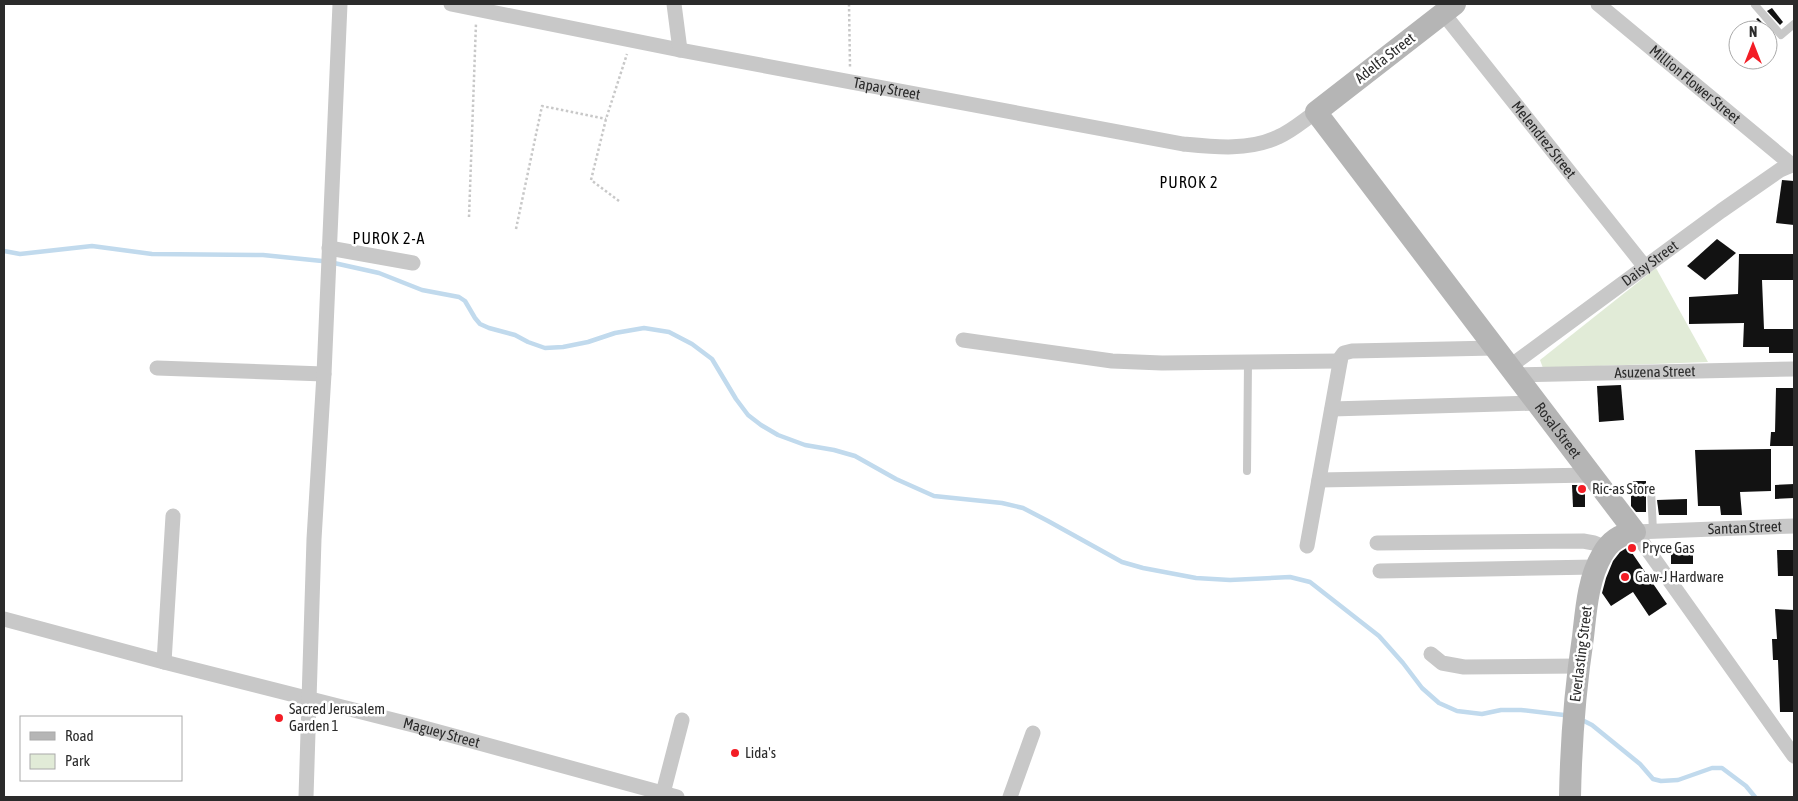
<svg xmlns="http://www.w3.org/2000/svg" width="1798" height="801" font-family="'Asap Condensed',sans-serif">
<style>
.green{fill:#e1ebd7}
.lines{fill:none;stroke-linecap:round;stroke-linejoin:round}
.stream{stroke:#c1daed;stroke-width:4.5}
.building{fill:#121212}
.path{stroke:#c8c8c8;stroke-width:2.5;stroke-dasharray:2.5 2.5;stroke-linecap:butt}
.lane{stroke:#c8c8c8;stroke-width:8}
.street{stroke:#c8c8c8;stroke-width:15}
.secondary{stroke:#b5b5b5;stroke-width:22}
.poi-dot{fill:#f31d25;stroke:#fff;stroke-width:2}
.labels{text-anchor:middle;stroke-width:5;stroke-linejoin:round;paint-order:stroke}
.street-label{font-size:15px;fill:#2b2b2b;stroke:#fff}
.poi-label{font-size:15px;fill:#2b2b2b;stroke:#fff;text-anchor:start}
.neighbourhood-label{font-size:16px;letter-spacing:1px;fill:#000;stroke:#fff}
</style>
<rect width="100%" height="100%" fill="#fff"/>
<polygon class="green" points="1656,268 1708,362 1543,368 1540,360"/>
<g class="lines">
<g class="stream">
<polyline points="4,251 20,254 92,246 152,254 263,255 322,261"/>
<polyline points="334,263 379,273 422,290 459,297 465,301 475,318 480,324 489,328 515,335 528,342 545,348 563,347 588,342 615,333 644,328 669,332 692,344 712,359 736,399 748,415 761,425 778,435 805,445 834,450 855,456 896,479 934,496 1002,503 1023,508 1048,521 1122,562 1143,568 1196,578 1230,580 1290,577 1310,582 1379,636 1403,663 1422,688 1439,703 1457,711 1482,714 1501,710 1521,710 1564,715"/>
<polyline points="1580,719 1592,725 1640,764 1653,779 1661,781 1678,780 1712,768 1722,768 1746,786 1755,797"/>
</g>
</g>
<g class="building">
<polygon points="1772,8 1783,22 1780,25 1767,11"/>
<polygon points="1758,18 1769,30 1748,30 1759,22 1756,19"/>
<polygon points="1782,180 1794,181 1794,225 1776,223"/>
<polygon points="1717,239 1736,253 1705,280 1687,266"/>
<polygon points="1739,254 1794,254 1794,280 1762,280 1764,329 1794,329 1794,353 1769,353 1769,347 1743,347 1744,323 1689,324 1689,297 1738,294"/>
<polygon points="1621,385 1624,420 1599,422 1597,386"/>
<polygon points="1776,388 1794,388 1794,446 1770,446 1771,432 1775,432"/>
<polygon points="1771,449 1771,491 1740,492 1742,515 1721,515 1720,506 1698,506 1695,450"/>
<polygon points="1631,481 1646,481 1646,512 1636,512 1631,506"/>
<polygon points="1794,484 1794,498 1775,499 1775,485"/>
<polygon points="1572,485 1582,485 1585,488 1585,507 1573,507"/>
<polygon points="1687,499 1687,515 1659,515 1657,500"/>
<polygon points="1628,547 1667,604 1649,616 1633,592 1611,606 1602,593 1606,578 1613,561 1620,552"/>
<rect x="1671" y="547" width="22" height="17"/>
<polygon points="1777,550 1794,550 1794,576 1778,576"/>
<polygon points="1775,609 1794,610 1794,712 1780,712 1778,660 1773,660 1772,639 1777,639"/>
</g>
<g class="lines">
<g class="path">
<polyline points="849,4 850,67"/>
<polyline points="619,201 591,180 606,119 627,54"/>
<polyline points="469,217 476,23"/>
<polyline points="516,229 542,106 606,119"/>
</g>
<g class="lane">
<polyline points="1756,4 1755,5 1781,35 1794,24"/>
<polyline points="1247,471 1248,362"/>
<polyline points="1651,490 1653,531"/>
</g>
<g class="street">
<path id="s1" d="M451,4L680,50L1183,144C1214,147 1249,151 1278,137C1292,131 1304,120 1316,112"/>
<polyline points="674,4 680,50"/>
<path id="s2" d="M1598,4L1792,165"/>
<path id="s3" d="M1443,13L1645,267"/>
<polyline points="329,248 413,263"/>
<polyline points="963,340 1112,361 1162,363 1340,361"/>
<path id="s4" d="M1509,367L1721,211L1780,170L1794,164"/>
<polyline points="157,368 324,374"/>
<path id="s5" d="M1516,375L1794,369"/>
<polyline points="1332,409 1537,403"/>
<polyline points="1319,480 1591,475"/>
<polyline points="1635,532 1794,756"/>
<path id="s6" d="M1635,532L1794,526"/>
<polyline points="1377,543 1583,541 1594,543 1606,548"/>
<polyline points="1307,546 1341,357 1344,353 1352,351 1495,348"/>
<polyline points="1380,571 1596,567"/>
<path id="s7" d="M4,619L164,662L417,726L677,797"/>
<polyline points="1431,654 1442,663 1464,667 1579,666"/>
<polyline points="164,662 173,516"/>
<polyline points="663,793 682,720"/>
<polyline points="306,797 314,539 324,374 340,4"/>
<polyline points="1010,797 1033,733"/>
</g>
<path class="secondary" id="s8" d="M1455,4L1316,112L1635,532C1620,534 1609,542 1602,555C1588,579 1586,610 1583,637C1575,690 1571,743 1570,797"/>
</g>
<g class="poi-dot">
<circle cx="1582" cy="489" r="5"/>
<circle cx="1632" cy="548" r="5"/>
<circle cx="1625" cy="577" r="5"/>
<circle cx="279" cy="718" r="5"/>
<circle cx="735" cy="753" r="5"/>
</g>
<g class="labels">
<g class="street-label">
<text transform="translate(1385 58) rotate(-38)" y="5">Adelfa Street</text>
<text dy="5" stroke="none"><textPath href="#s2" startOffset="126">Million Flower Street</textPath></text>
<text dy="5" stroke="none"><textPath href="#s1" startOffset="444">Tapay Street</textPath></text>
<text dy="5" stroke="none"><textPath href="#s3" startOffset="162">Melendrez Street</textPath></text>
<text dy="5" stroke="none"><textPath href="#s4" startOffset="175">Daisy Street</textPath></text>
<text dy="5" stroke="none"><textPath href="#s5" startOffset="139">Asuzena Street</textPath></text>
<text dy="5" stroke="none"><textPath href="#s8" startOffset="576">Rosal Street</textPath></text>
<text dy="5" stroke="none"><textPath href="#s6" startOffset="110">Santan Street</textPath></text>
<text transform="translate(1581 654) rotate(-83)" y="5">Everlasting Street</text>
<text dy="5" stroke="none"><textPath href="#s7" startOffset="452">Maguey Street</textPath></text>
</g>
<g class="poi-label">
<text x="1592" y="494">Ric-as Store</text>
<text x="1642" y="553">Pryce Gas</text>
<text x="1635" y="582">Gaw-J Hardware</text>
<text x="289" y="714">Sacred Jerusalem<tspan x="289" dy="17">Garden 1</tspan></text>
<text x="745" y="758">Lida's</text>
</g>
<g class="neighbourhood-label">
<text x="1189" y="188">PUROK 2</text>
<text x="389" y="244">PUROK 2-A</text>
</g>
</g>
<rect width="1798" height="801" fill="none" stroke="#2b2b2b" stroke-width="10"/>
<rect x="20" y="716" width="162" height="65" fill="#ffffff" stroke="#aaaaaa"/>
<rect x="30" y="732" width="25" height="8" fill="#b5b5b5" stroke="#aaaaaa"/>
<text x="65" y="741" font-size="15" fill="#2b2b2b">Road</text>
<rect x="30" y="754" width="25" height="15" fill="#e1ebd7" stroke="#aaaaaa"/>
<text x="65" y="766" font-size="15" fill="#2b2b2b">Park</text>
<g transform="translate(1753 45)"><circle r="24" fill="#ffffff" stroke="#aaaaaa"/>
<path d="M0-4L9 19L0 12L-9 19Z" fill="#f31d25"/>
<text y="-8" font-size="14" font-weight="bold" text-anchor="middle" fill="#2b2b2b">N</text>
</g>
</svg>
